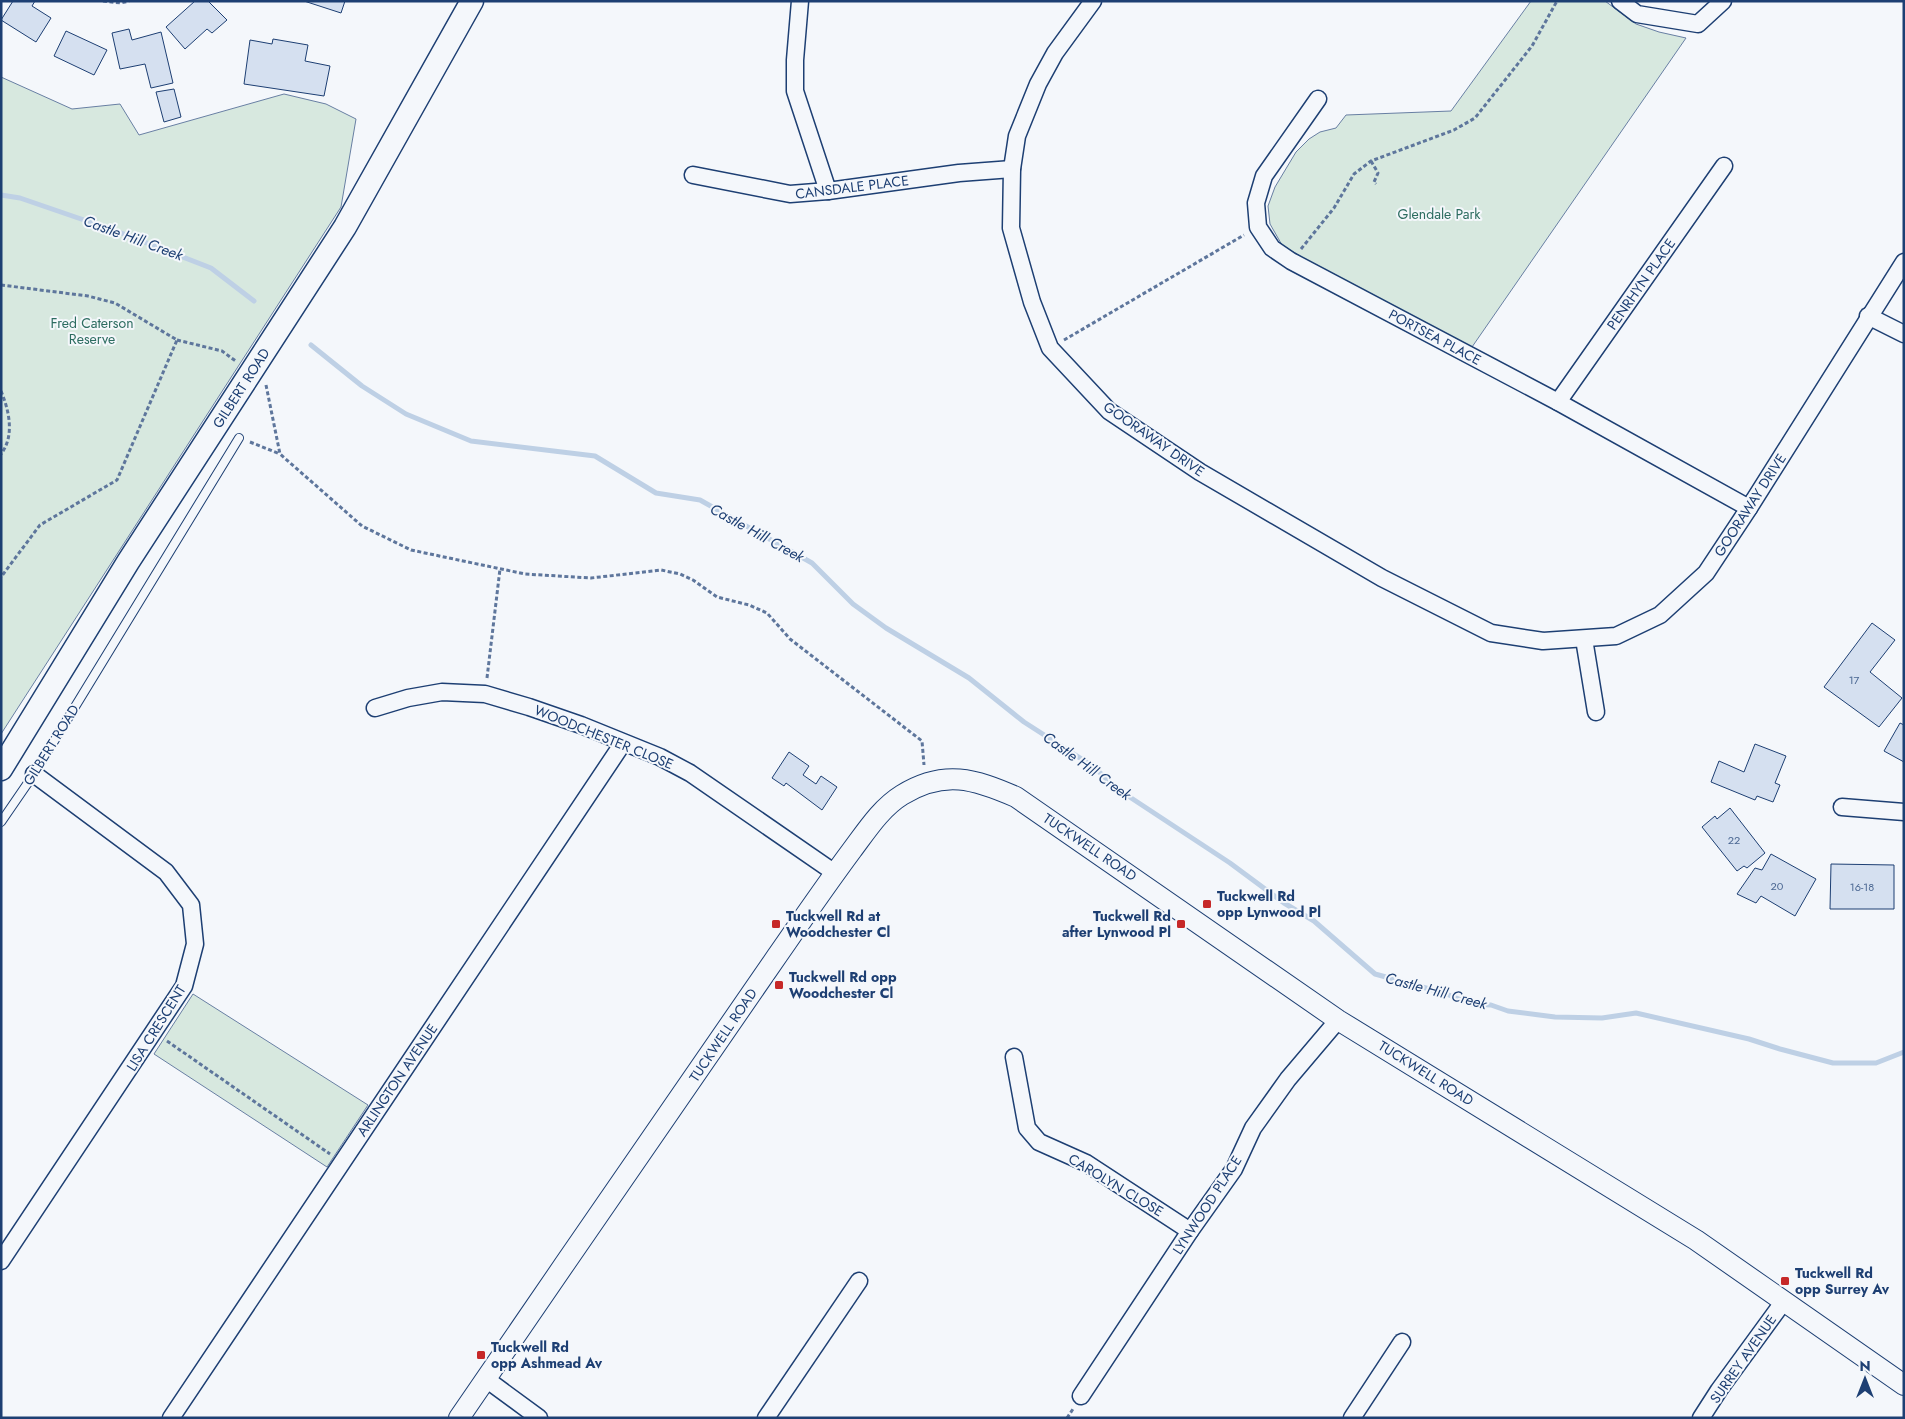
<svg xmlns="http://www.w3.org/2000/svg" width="1905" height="1419" font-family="Jost,sans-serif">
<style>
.green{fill:#d7e8df;stroke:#687fa3}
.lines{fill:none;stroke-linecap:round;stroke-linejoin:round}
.stream{stroke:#bed0e5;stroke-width:5}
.building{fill:#d5e0f0;stroke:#1d3f73}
.service-casing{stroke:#1d3f73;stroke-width:10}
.minor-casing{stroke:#1d3f73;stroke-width:19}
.tertiary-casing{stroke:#1d3f73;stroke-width:22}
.secondary-casing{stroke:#1d3f73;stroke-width:25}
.path{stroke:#5e769c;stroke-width:3;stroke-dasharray:4 2.5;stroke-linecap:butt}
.service{stroke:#f4f7fb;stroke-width:8}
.minor{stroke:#f4f7fb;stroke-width:16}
.tertiary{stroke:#f4f7fb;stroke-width:20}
.secondary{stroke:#f4f7fb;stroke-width:22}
.poi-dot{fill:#c62828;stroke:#f4f7fb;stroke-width:2}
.labels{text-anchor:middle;stroke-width:4;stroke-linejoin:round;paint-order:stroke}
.number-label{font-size:11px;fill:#4b6792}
.street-label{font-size:14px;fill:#1d3f73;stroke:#f4f7fb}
.park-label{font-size:14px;fill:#2c6c60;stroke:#f4f7fb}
.poi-label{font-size:14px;font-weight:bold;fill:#1d3f73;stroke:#f4f7fb;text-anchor:start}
.water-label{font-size:15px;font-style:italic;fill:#1d3f73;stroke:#f4f7fb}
</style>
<rect width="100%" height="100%" fill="#f4f7fb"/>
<g class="green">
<polygon points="1531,1 1605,1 1636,24 1659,32 1686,38 1472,347 1313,264 1282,245 1270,224 1268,206 1275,187 1296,152 1309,139 1320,132 1336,128 1346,115 1451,111"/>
<polygon points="1,77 72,109 120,104 139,135 284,94 326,104 356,119 341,207 1,734"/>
<polygon points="193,994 368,1105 327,1167 154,1054"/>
</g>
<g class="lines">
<g class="stream">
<polyline points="1,195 20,198 116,231 211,268 254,301"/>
<polyline points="311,345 362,386 406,414 471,441 595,456 656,493 700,500 812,563 853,604 886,628 969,678 1024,722 1094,767 1116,788 1230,863 1284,903 1314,921 1375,974 1444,993 1471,1004 1491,1005 1508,1011 1555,1017 1602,1018 1636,1013 1749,1039 1780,1049 1833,1063 1876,1063 1904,1052"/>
</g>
</g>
<g class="building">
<polygon points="13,1 35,1 32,6 51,18 36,42 1,20"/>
<polygon points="195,1 208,1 227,20 212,33 207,29 185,49 166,27"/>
<polygon points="304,1 345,1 341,13"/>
<polygon points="129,29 132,40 161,32 173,83 151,88 145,64 120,69 112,33"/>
<polygon points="66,31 107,50 94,75 54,56"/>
<polygon points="273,39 308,45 305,61 330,66 324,96 244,84 250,40 272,44"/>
<polygon points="174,89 181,117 164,122 156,92"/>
<polygon points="1872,623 1895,640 1870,672 1902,698 1879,727 1824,687"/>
<polygon points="1900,723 1904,725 1904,762 1884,751"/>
<polygon points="1755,744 1786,756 1775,783 1780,785 1773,802 1757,796 1755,800 1711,782 1719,761 1744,772"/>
<polygon points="789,752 809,766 803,775 816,784 821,776 837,787 822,810 786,783 784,786 772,778"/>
<polygon points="1730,808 1765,853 1747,868 1744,866 1737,871 1702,827 1715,816 1717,819"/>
<polygon points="1771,854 1816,879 1795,916 1761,896 1756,903 1737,894 1755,868 1762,870"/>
<polygon points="1831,864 1894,865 1894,909 1830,909"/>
</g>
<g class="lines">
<defs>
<polyline id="service" points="1,822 34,774 239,438"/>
<g id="minor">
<polyline points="800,1 795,60 795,91 828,191"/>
<polyline points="1093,1 1055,53 1038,84 1017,136 1012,169 1011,228 1032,302 1050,348 1109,411 1200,472 1382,578 1491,633 1543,641 1616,636 1660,615 1706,573 1749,508 1904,262"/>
<polyline points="1620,1 1637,14 1698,24 1723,1"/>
<polyline points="1318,99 1264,176 1256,203 1258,227 1272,248 1291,261 1558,402 1749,508"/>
<polyline points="693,175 790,194 828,191 959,173 1012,169"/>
<polyline points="1868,316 1904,334"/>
<polyline points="1558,402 1724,166"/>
<polyline points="1584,639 1596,712"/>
<polyline points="375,708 408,698 442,692 485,694 529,707 581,725 660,757 690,773 835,873"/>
<polyline points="1842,807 1904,812"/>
<polyline points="1014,1057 1027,1128 1039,1142 1086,1163 1190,1231"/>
<polyline points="1,1261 184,986 195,944 191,905 166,872 34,774"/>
<polyline points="486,1379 539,1418"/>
<polyline points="1081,1396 1190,1231 1234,1169 1253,1128 1288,1079 1338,1020"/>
<polyline points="171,1418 623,743"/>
<polyline points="766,1418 859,1281"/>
<polyline points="1352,1418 1402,1342"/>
<polyline points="1701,1418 1719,1390 1784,1301"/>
</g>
<path id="tertiary" d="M459,1418C565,1264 670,1109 777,956C802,920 826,885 852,850C867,830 881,808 902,795C944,769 975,779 1016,797L1338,1020L1696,1240L1904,1385"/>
<polyline id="secondary" points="1,769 128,562 345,227 472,1"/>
</defs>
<use href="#service" class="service-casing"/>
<use href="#minor" class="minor-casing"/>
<use href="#tertiary" class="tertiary-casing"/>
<use href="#secondary" class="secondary-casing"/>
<g class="path">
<polyline points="103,1 121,3 129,1"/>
<polyline points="1371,161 1378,173 1374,182 1376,184"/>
<polyline points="1301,249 1334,208 1354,174 1371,161 1454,130 1475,118 1532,46 1557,1"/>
<polyline points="1,285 88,296 115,303 177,340 117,480 40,525 1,577"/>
<polyline points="177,340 222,351 237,362"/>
<polyline points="1064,340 1244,235"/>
<polyline points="266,385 280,454 362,526 411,550 525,574 591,578 661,570 680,574 693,580 717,597 749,605 767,613 790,639 922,741 924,765"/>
<path d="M1,391C9,410 15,436 1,454"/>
<polyline points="250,442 280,454"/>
<polyline points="487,678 500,569"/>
<polyline points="167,1041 330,1154"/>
<polyline points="1067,1418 1073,1409"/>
</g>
<use href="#service" class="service"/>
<use href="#minor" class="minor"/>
<use href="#tertiary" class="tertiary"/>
<use href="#secondary" class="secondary"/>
</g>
<g class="poi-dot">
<rect x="1202" y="899" width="10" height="10" rx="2.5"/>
<rect x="771" y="919" width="10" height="10" rx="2.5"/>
<rect x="1176" y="919" width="10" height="10" rx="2.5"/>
<rect x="774" y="980" width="10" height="10" rx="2.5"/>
<rect x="1780" y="1276" width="10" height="10" rx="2.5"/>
<rect x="476" y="1350" width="10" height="10" rx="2.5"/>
</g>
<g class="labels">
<g class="number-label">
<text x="1854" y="684">17</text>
<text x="1734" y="844">22</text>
<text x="1777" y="890">20</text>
<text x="1862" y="891">16-18</text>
</g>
<g class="street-label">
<text transform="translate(852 187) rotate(-7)" y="5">CANSDALE PLACE</text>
<text transform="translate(1641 284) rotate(-55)" y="5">PENRHYN PLACE</text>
<text transform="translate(1435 337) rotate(28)" y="5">PORTSEA PLACE</text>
<text transform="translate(241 388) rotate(-57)" y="5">GILBERT ROAD</text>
<text transform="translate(1154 439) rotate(35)" y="5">GOORAWAY DRIVE</text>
<text transform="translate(1750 505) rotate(-57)" y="5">GOORAWAY DRIVE</text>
<text transform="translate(604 737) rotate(22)" y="5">WOODCHESTER CLOSE</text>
<text transform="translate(51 745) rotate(-58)" y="5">GILBERT ROAD</text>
<text transform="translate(1090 847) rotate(34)" y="5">TUCKWELL ROAD</text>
<text transform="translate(156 1028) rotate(-58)" y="5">LISA CRESCENT</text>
<text transform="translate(723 1035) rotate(-56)" y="5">TUCKWELL ROAD</text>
<text transform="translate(1426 1073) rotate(32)" y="5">TUCKWELL ROAD</text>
<text transform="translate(397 1080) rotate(-56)" y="5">ARLINGTON AVENUE</text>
<text transform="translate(1116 1185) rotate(31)" y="5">CAROLYN CLOSE</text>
<text transform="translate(1207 1205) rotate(-57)" y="5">LYNWOOD PLACE</text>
<text transform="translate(1743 1359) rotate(-55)" y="5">SURREY AVENUE</text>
</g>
<g class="park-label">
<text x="1439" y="219">Glendale Park</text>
<text x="92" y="328">Fred Caterson<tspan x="92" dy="16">Reserve</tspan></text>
</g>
<g class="poi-label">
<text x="1217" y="901">Tuckwell Rd<tspan x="1217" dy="16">opp Lynwood Pl</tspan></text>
<text x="786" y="921">Tuckwell Rd at<tspan x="786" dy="16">Woodchester Cl</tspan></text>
<text x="1171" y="921" text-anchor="end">Tuckwell Rd<tspan x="1171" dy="16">after Lynwood Pl</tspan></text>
<text x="789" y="982">Tuckwell Rd opp<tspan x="789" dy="16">Woodchester Cl</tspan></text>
<text x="1795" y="1278">Tuckwell Rd<tspan x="1795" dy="16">opp Surrey Av</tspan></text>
<text x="491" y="1352">Tuckwell Rd<tspan x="491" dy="16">opp Ashmead Av</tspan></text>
</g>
<g class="water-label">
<text transform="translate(133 238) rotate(20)" y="5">Castle Hill Creek</text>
<text transform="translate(757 533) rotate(29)" y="5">Castle Hill Creek</text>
<text transform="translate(1087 766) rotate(36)" y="5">Castle Hill Creek</text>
<text transform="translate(1436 991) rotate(15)" y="5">Castle Hill Creek</text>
</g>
</g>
<rect width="1905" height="1419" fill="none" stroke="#1d3f73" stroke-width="5"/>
<g transform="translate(1865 1379)" stroke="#f4f7fb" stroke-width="4" paint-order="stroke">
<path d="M0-4L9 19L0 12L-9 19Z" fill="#1d3f73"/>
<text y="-8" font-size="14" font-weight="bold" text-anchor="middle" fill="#1d3f73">N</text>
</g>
</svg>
